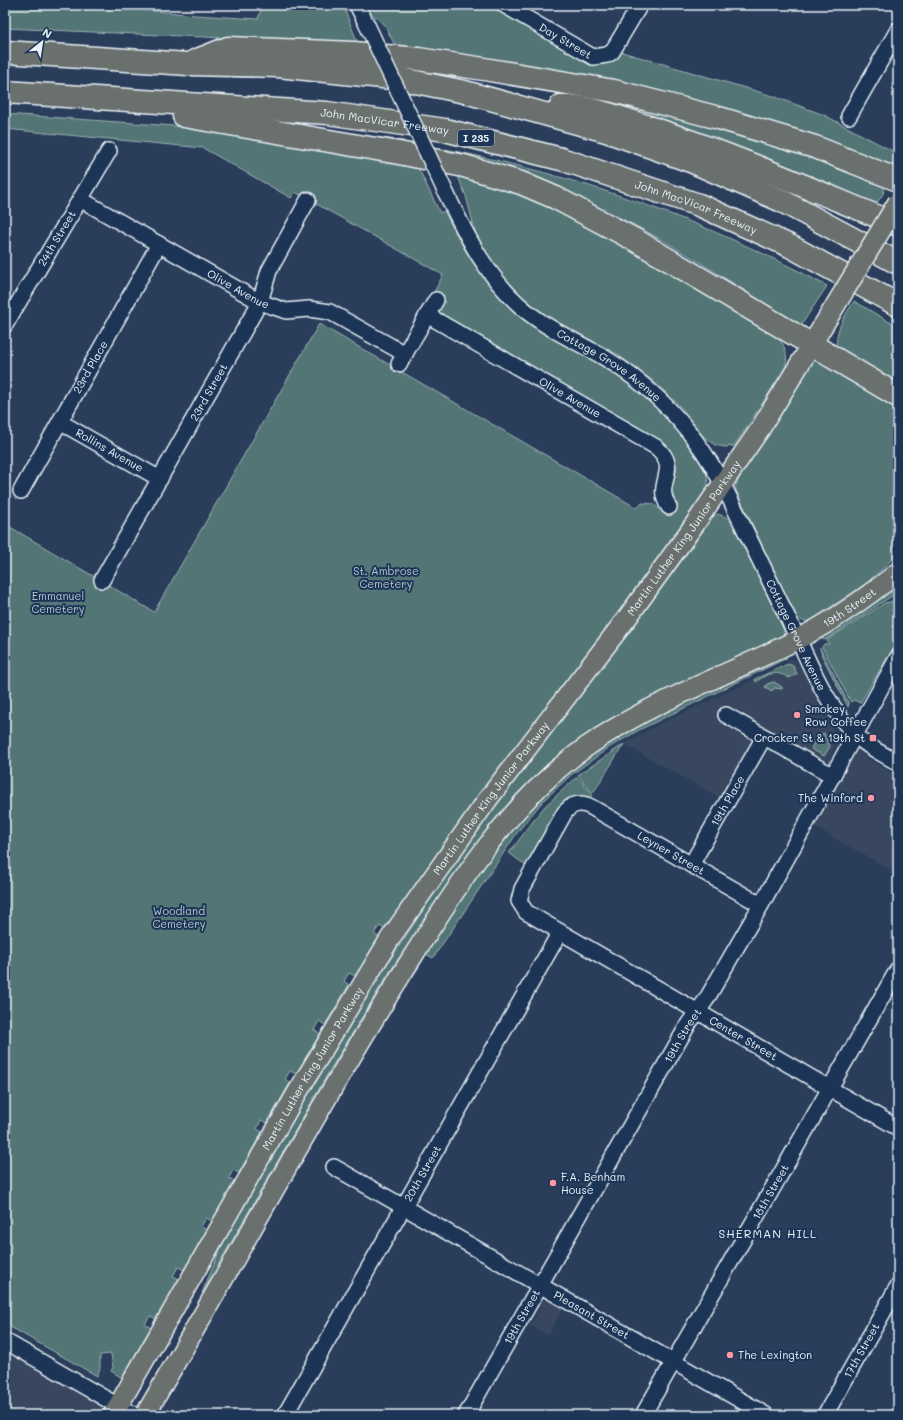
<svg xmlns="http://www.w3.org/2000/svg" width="903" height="1420" font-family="Mali,sans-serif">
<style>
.built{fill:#39475e}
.green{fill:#527575;stroke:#9db3b6}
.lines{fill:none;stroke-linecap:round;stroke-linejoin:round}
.minor-casing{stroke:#e8f1f8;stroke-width:18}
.major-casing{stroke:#e8f1f8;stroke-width:22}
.highway-casing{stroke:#e8f1f8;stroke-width:25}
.minor{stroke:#1d3557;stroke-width:15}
.major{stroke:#6b706d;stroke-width:19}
.highway{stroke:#6b706d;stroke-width:22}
.minor-bridge-casing{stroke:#e8f1f8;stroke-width:18;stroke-linecap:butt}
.major-bridge-casing{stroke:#e8f1f8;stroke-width:22;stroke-linecap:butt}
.minor-bridge{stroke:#1d3557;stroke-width:15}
.major-bridge{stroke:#6b706d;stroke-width:19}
.poi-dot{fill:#ff9aa2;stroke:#1d3557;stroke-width:1.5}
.labels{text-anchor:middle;stroke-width:4;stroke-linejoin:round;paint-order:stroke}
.shield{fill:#1d3557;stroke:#abb9c8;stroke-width:1}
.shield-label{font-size:10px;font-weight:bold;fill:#e8f1f8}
.street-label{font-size:11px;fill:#e8f1f8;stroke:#1d3557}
.park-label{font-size:11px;fill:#b4c6ca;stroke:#1d3557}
.poi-label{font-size:11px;fill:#e8f1f8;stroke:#1d3557;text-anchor:start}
.neighbourhood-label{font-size:12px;letter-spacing:1px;fill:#e8f1f8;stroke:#1d3557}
</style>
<rect width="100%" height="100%" fill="#2a3d5a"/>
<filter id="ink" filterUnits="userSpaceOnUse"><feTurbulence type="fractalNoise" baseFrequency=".025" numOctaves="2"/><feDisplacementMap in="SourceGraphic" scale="8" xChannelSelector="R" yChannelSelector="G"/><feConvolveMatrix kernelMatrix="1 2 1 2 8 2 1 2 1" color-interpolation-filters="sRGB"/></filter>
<g filter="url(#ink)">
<g class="built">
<polygon points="790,659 795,660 801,668 819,705 839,736 828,763 826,764 763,729 723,800 624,744 660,724 788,664"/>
<polygon points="857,751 863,752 866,758 898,776 898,874 813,826 839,781 841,772 853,753"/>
<polygon points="547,1297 564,1307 548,1335 527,1323 533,1322 541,1306 539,1303 541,1299"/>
<polygon points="9,1350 119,1406 113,1415 5,1415 5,1356"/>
</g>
<g class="green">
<polygon points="5,5 45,7 96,5 195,15 258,19 261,9 265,5 343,5 358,44 5,28"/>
<path d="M367,5H489L591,64C604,66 613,61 622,52L773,96L824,115L898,154V163L888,164L397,50L386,27L370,12Z"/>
<polygon points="564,92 590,94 766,138 885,184 883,194 876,204 796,171 696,132"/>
<path d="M5,114L218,129L415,161L440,213L444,211C464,250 484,286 517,314C541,335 570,347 597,363C636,386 670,417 694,454C702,466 713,478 705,492L608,627L468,809L385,929L379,926L374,934L380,938L355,976L349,973L344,981L349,985L325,1025L319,1021L314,1030L320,1034L296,1074L290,1071L285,1079L290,1083L267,1123L261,1120L257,1129L262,1132L239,1173L233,1170L229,1178L235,1181L212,1221L206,1218L201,1227L207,1230L184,1270L178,1267L173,1276L179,1279L156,1319L150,1316L145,1324L151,1328L122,1378L111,1371L113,1367L111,1354L100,1355V1368L97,1376L5,1324V524L154,612L319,324L637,508L642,503L653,504L667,515L675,502L670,493L677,468L670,454L435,313L432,296L443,275L295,192L291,198L203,148L5,129Z"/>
<polygon points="361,135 404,141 407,147 360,138"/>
<path d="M445,149C579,176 707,221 827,286L800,327C749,294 698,259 644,230C582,197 514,179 448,157Z"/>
<path d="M456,172L536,197L636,249L779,339C787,349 788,357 785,369L734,446L725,447L715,445L702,435L681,407L652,380L617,354L541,313L517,292L495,266L477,238L466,196Z"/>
<path d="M854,301L898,327V387L837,347C834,330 846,315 854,301Z"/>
<path d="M817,358L898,403V554L868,582L810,621C803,622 801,621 796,616L735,488L740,476L812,362Z"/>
<polygon points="718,514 728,518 733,525 784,630 783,635 608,720 548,763 512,799 461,865 387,976 330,1070 202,1293 224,1240 300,1107 381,973 447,874 509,786 610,657 682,560 704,525 712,517"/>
<polygon points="898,588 898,592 825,640 822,639 827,633"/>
<polygon points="898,600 898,640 860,703 854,700 851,702 822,647 824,644 829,644 827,640 885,603"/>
<polygon points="820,648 849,704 848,707 822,656"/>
<path d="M787,658L641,729L610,747L571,775L543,801L519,830L433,958L426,954C463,897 499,837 549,790C613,730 696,698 774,662Z"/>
<path d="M788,664L793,666L797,674L789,678C777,670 767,673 756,682L755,679Z"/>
<polygon points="774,682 782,687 782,689 774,688 772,691 765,687 767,684"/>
<polygon points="824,733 830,746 824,756 811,749 817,736"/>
<polygon points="624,744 593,793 591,791 578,775"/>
<polygon points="577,777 592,794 589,800 586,799 528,866 525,865 509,853 544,807"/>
</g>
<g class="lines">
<defs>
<g id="minor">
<polyline points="357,5 367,25"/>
<path id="s1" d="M504,5L593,57L607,55L612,52L640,5"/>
<polyline points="849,116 898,30"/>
<path id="s2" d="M446,193C467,237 487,278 525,310C549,330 578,342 605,358C643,381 675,411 700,447C720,475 733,506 748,536C765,571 782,606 799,641C814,674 832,714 860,739C871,749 885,755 898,763"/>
<path id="s3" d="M80,199L260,302L286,311L309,309L330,312L405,354"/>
<path id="s4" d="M427,315L656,447C683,470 652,483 669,507"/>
<path id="s5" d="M5,325L109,151"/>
<polyline points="399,364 436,300"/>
<path id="s6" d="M60,422L160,479"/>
<path id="s7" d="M21,491L159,244"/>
<path id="s8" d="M102,580L260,302L269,271L308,200"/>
<polyline points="726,715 833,776"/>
<path id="s9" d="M691,865L764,737"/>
<path id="s10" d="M761,905L591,807C581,802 573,803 565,812L522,889L519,901L526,912L898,1128"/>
<path id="s11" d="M334,1167L766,1415"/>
<polyline points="5,1341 134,1415"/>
<path id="s12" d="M285,1415L560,932"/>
<path id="s13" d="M466,1415L689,1023L706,1000L761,905L898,657"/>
<path id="s14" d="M643,1415L898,969"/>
<path id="s15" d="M825,1415L898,1286"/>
</g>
<g id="major">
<path id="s16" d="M113,1415L297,1093L391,937L488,799L627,618L697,521L760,429L829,316"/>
<path id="s17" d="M145,1415C231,1269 311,1119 401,975C449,899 498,817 569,760C636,706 721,679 796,640C832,622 867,597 898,572"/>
</g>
<g id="highway">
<polyline points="5,52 188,64 278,66 401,79 465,92 606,131 693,162 782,201 898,263"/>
<polyline points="195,61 228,48 354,53 418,59 484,69 614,91 719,118 815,147 898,180"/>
<path id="s18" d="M5,92L327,113L445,130L561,159L699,205L790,246L898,305"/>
<path d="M561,106C588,105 623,119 649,127C734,155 815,191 898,225"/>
<polyline points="184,116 399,153 464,166 521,183 556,198 637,241 898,396"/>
</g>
</defs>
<use href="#minor" class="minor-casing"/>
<use href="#major" class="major-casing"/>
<use href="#highway" class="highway-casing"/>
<use href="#minor" class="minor"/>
<use href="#major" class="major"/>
<use href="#highway" class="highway"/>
<defs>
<polyline id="minor-bridge" points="367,25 446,193"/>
<polyline id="major-bridge" points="829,316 898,202"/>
</defs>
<use href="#minor-bridge" class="minor-bridge-casing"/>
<use href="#major-bridge" class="major-bridge-casing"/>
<use href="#minor-bridge" class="minor-bridge"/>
<use href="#major-bridge" class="major-bridge"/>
</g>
</g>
<g class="poi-dot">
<circle cx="797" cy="715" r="4"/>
<rect x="869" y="734" width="8" height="8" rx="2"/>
<circle cx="871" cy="798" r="4"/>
<circle cx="553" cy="1183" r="4"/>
<circle cx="730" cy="1355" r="4"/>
</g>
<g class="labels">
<rect class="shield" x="458" y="130" width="36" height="16" rx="3"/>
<g class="shield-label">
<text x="476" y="142">I 235</text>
</g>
<g class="street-label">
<text dy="4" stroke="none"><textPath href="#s1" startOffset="71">Day Street</textPath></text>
<text dy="4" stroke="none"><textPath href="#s18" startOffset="381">John MacVicar Freeway</textPath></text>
<text dy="4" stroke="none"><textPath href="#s18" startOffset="705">John MacVicar Freeway</textPath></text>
<text dy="4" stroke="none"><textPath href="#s5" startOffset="101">24th Street</textPath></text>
<text dy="4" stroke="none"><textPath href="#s3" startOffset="182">Olive Avenue</textPath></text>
<text dy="4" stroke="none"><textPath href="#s2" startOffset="243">Cottage Grove Avenue</textPath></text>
<text dy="4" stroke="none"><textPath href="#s7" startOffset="142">23rd Place</textPath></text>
<text dy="4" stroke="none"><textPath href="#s8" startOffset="216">23rd Street</textPath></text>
<text dy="4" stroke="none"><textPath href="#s4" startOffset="165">Olive Avenue</textPath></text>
<text dy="4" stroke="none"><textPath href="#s6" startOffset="57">Rollins Avenue</textPath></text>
<text dy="4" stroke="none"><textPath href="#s16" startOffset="1048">Martin Luther King Junior Parkway</textPath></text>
<text dy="4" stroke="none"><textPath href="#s17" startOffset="1103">19th Street</textPath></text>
<text dy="4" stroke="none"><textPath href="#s2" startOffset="578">Cottage Grove Avenue</textPath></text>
<text dy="4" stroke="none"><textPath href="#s16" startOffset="724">Martin Luther King Junior Parkway</textPath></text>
<text dy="4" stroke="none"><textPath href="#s9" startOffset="74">19th Place</textPath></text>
<text transform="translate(671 853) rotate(30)" y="4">Leyner Street</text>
<text dy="4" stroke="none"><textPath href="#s13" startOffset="437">19th Street</textPath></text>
<text dy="4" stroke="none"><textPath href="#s10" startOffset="590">Center Street</textPath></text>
<text dy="4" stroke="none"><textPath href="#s16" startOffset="400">Martin Luther King Junior Parkway</textPath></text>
<text dy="4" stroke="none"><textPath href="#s12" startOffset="278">20th Street</textPath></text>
<text dy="4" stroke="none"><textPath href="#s14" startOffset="257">18th Street</textPath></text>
<text dy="4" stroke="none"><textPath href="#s11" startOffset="297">Pleasant Street</textPath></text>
<text dy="4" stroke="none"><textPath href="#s13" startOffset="113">19th Street</textPath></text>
<text dy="4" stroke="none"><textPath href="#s15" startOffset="74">17th Street</textPath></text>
</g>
<g class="park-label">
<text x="386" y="575">St. Ambrose<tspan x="386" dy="13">Cemetery</tspan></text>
<text x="58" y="600">Emmanuel<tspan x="58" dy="13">Cemetery</tspan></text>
<text x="179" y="915">Woodland<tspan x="179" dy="13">Cemetery</tspan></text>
</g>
<g class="poi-label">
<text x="805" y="713">Smokey<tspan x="805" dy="13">Row Coffee</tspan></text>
<text x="865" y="742" text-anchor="end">Crocker St &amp; 19th St</text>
<text x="863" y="802" text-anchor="end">The Winford</text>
<text x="561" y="1181">F.A. Benham<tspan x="561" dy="13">House</tspan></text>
<text x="738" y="1359">The Lexington</text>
</g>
<g class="neighbourhood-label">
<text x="768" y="1238">SHERMAN HILL</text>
</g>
</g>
<rect width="903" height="1420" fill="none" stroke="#1d3557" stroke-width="20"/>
<rect x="10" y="10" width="883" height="1400" fill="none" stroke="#e8f1f8" stroke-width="1.5" filter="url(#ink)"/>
<g transform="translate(42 42) rotate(30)" stroke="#1d3557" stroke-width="3" paint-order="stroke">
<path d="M0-3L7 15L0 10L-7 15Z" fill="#e8f1f8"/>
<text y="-6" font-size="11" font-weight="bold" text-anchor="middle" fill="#e8f1f8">N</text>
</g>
</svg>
